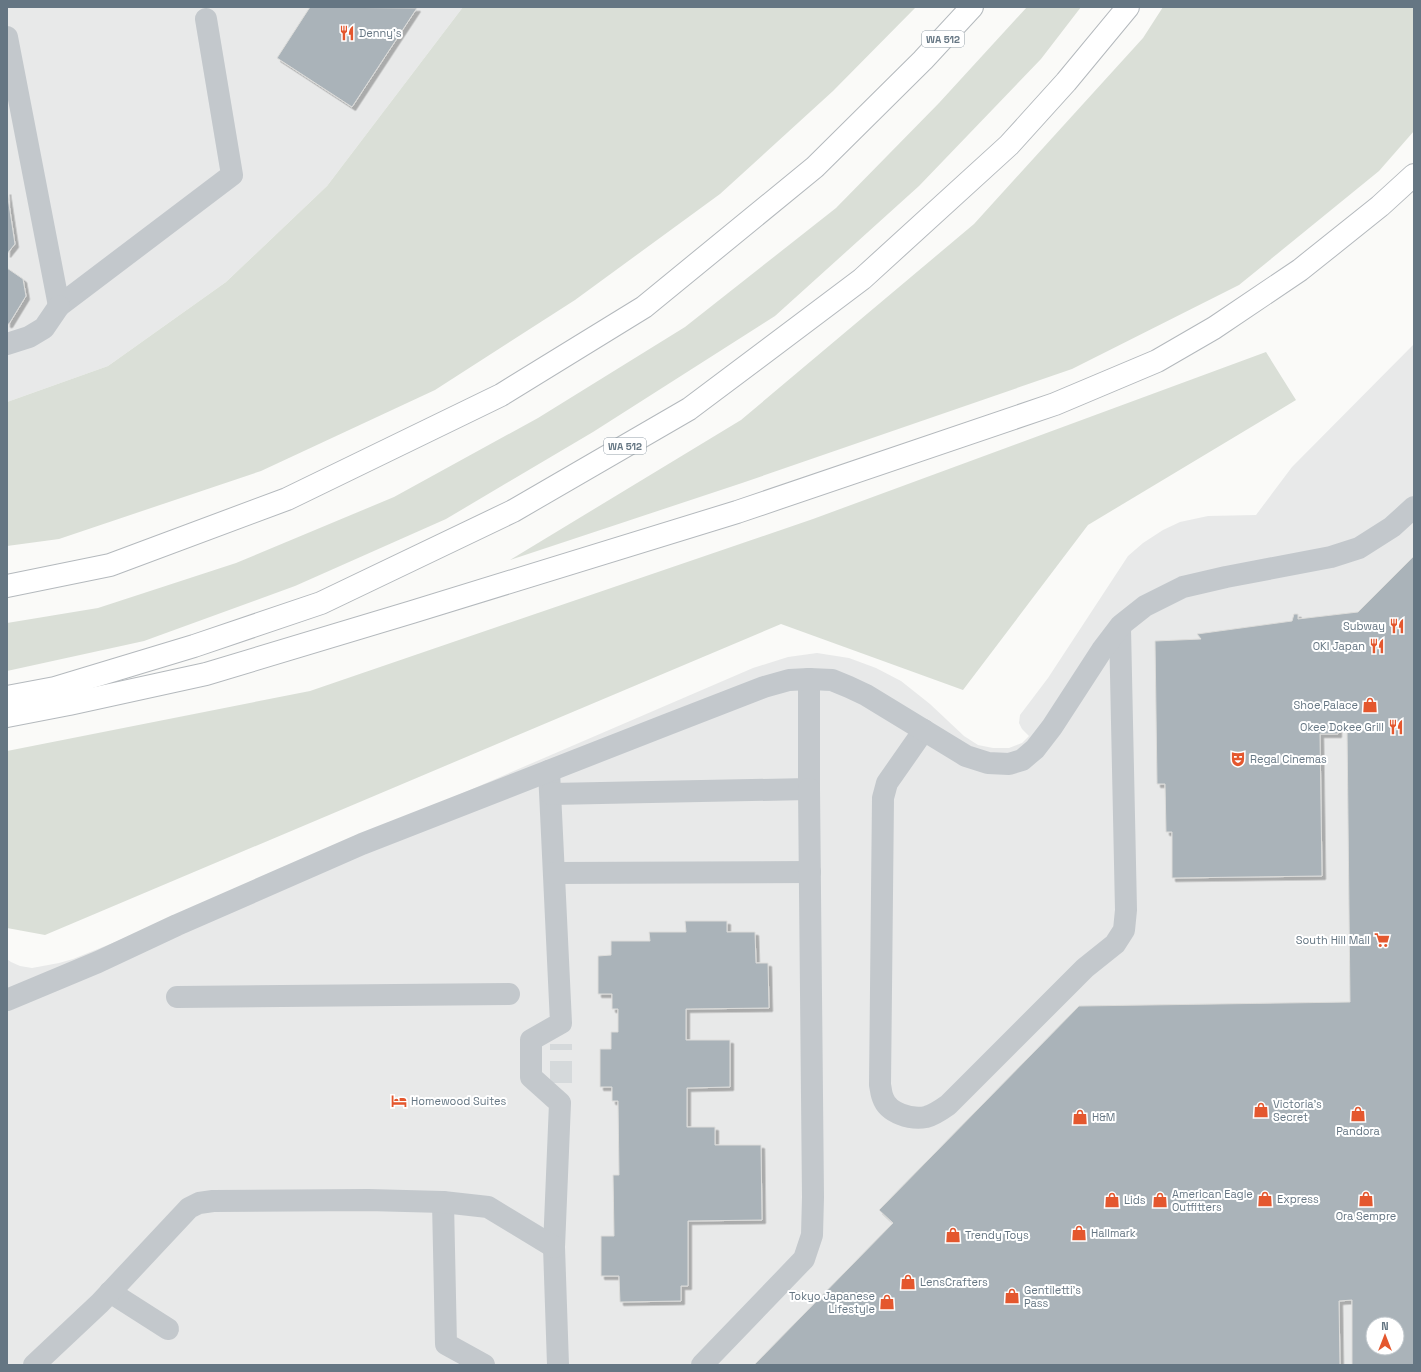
<svg xmlns="http://www.w3.org/2000/svg" width="1421" height="1372" font-family="'Space Grotesk',sans-serif">
<style>
.built{fill:#e8e9e9;fill-rule:evenodd}
.green{fill:#dadfd7}
.building{fill:#aab3b9;stroke:#dcdcda;fill-rule:evenodd;filter:url(#shadow)}
.lines{fill:none;stroke-linecap:round;stroke-linejoin:round}
.minor-tunnel{stroke:#d5d9db;stroke-width:22;stroke-dasharray:22 11;stroke-linecap:butt}
.highway-casing{stroke:#b4b9bd;stroke-width:24}
.minor{stroke:#c3c8cc;stroke-width:22}
.highway{stroke:#fff;stroke-width:22}
.labels{text-anchor:middle;stroke-width:4;stroke-linejoin:round;paint-order:stroke}
.shield{fill:#fff;stroke:#939fa8;stroke-width:1}
.shield-label{font-size:10px;font-weight:bold;fill:#657683}
.poi-label{font-size:11px;fill:#657683;stroke:#fff;text-anchor:start}
</style>
<defs>
<filter id="shadow"><feDropShadow dx="3.5" dy="3.5" stdDeviation="0" flood-color="#0004"/></filter>
</defs>
<rect width="100%" height="100%" fill="#fafaf8"/>
<g class="built">
<polygon points="7,7 463,7 327,186 226,282 108,366 7,402"/>
<path d="M1414,344V1365H7V959L11,962L20,966L32,968L59,963L73,959L140,932L753,668L788,657L817,653L849,658L876,668L901,681L930,704L964,736L978,745L993,748H1009L1022,743L1029,736L1022,729L1019,723L1020,715L1048,678L1128,556L1143,543L1163,530L1180,522L1208,516L1256,515L1292,467ZM1373,1324H1397V1348H1373Z"/>
</g>
<g class="green">
<polygon points="463,7 916,7 833,91 720,194 575,300 435,390 261,471 59,539 7,546 7,402 108,366 226,282 327,186"/>
<polygon points="1027,7 1081,7 1041,59 919,186 775,316 593,432 446,519 295,586 144,641 7,671 7,623 98,608 236,563 394,497 538,418 685,327 836,208 939,103"/>
<polygon points="1163,7 1414,7 1414,131 1379,171 1239,285 1072,369 742,483 510,560 741,420 974,224 1143,38"/>
<polygon points="1266,352 1296,400 1088,525 963,690 781,624 45,935 7,928 7,751 310,691 813,519"/>
</g>
<g class="building">
<polygon points="310,7 417,8 352,107 277,58"/>
<polygon points="7,191 15,244 7,254"/>
<polygon points="7,268 23,279 26,296 9,324 7,324"/>
<path d="M1414,556V1365H1352V1300L1339,1301L1340,1365H754L893,1223L879,1210L1079,1006L1350,1002L1347,728H1338V734H1320L1322,876L1172,878V832H1166L1165,784H1157L1155,641L1201,639L1197,634L1292,621L1294,614H1298V619L1358,612ZM1373,1324H1397V1348H1373Z"/>
<polygon points="685,921 727,921 727,932 755,932 756,963 768,963 769,1008 686,1009 686,1040 730,1040 730,1087 687,1088 687,1127 715,1127 715,1145 761,1145 762,1220 688,1221 688,1286 681,1286 681,1301 620,1302 619,1276 601,1276 601,1236 614,1236 613,1175 619,1175 618,1101 612,1101 612,1087 600,1087 600,1049 611,1049 611,1032 618,1032 618,1009 612,1009 612,994 598,994 598,956 611,955 611,941 650,941 649,932 686,932"/>
</g>
<g class="lines">
<polyline class="minor-tunnel" points="561,1083 561,1044"/>
<defs>
<g id="highway">
<polyline points="7,586 110,565 287,499 501,395 644,307 815,167 923,60 972,7"/>
<polyline points="7,697 55,688 194,646 321,603 513,511 689,409 862,279 1009,145 1066,82 1128,7"/>
<polyline points="7,716 69,704 206,674 412,612 737,512 1055,404 1157,361 1214,328 1300,270 1380,206 1414,175"/>
</g>
</defs>
<use href="#highway" class="highway-casing"/>
<g class="minor">
<polyline points="7,37 59,306 232,175 206,19"/>
<polyline points="7,344 29,337 44,328 59,306"/>
<path d="M924,730L887,783L883,798L880,1085C881,1089 881,1094 883,1098C888,1113 911,1120 926,1117C934,1115 941,1110 948,1105L1085,968L1115,944L1124,930L1126,910L1120,628"/>
<polyline points="549,771 561,1023 531,1040 531,1077 560,1103 554,1247 558,1365"/>
<polyline points="551,794 809,789 809,679"/>
<polyline points="554,873 810,872"/>
<polyline points="177,997 509,994"/>
<polyline points="7,1000 98,962 177,925 362,844 666,725 764,687 789,680 809,679 832,680 849,687 866,695 966,756 988,763 1009,764 1022,760 1035,749 1052,727 1102,650 1121,625 1145,606 1183,587 1226,577 1331,557 1359,548 1392,527 1414,507"/>
<polyline points="443,1202 446,1344 484,1365"/>
<polyline points="110,1292 168,1329"/>
<polyline points="34,1365 100,1303 189,1208 199,1203 213,1201 368,1200 443,1202 488,1207 554,1247"/>
<polyline points="702,1365 804,1259 812,1235 813,1197 809,789"/>
</g>
<use href="#highway" class="highway"/>
</g>
<defs>
<symbol id="restaurant-bare" viewBox="-9 -9 18 18"><path d="M-5-6h1v4h1v-4h1v4h1v-4h1v5L-1.5 .5V6h-2V.5L-5-1ZM5-6V6H3V1.5H1.5Q1.5-4 5-6Z" fill="#e4572e" stroke="#fff" stroke-width="2.5" paint-order="stroke"/></symbol>
<symbol id="shop-bare" viewBox="-9 -9 18 18"><path d="M-5-2.5h2.3a2.7 3.5 0 0 1 5.4 0H5L5.5 6h-11ZM-1.5-2.5h3a1.5 2.3 0 0 0-3 0Z" fill="#e4572e" stroke="#fff" stroke-width="2.5" paint-order="stroke"/></symbol>
<symbol id="theatre-bare" viewBox="-9 -9 18 18"><path d="M-5-5.5Q0-4 5-5.5V0Q5 5 0 6Q-5 5-5 0ZM-3.3-2.5H-1v1.5H-3.3ZM1-2.5H3.3v1.5H1ZM-2.8 1Q0 5.5 2.8 1Z" fill="#e4572e" stroke="#fff" stroke-width="2.5" paint-order="stroke"/></symbol>
<symbol id="supermarket-bare" viewBox="-9 -9 18 18"><path d="M-6-5.5h2.5l.6 2H6L4.5 2H-2.5L-4.4-4H-6ZM-1.5 3.2a1.3 1.3 0 1 0 .1 0ZM3 3.2a1.3 1.3 0 1 0 .1 0Z" fill="#e4572e" stroke="#fff" stroke-width="2.5" paint-order="stroke"/></symbol>
<symbol id="hotel-bare" viewBox="-9 -9 18 18"><path d="M-6-4.5h1.5V1H6V5H4.5V3h-9V5H-6ZM-4 0a1.8 1.8 0 1 1 3.6 0ZM.5 0V-2.5h3Q6-2.5 6 0Z" fill="#e4572e" stroke="#fff" stroke-width="2.5" paint-order="stroke"/></symbol>
</defs>
<g fill-rule="evenodd">
<use href="#restaurant-bare" x="336" y="22" width="22" height="22"/>
<use href="#restaurant-bare" x="1386" y="615" width="22" height="22"/>
<use href="#restaurant-bare" x="1366" y="635" width="22" height="22"/>
<use href="#shop-bare" x="1359" y="694" width="22" height="22"/>
<use href="#restaurant-bare" x="1385" y="716" width="22" height="22"/>
<use href="#theatre-bare" x="1227" y="748" width="22" height="22"/>
<use href="#supermarket-bare" x="1371" y="929" width="22" height="22"/>
<use href="#hotel-bare" x="388" y="1090" width="22" height="22"/>
<use href="#shop-bare" x="1250" y="1099" width="22" height="22"/>
<use href="#shop-bare" x="1347" y="1103" width="22" height="22"/>
<use href="#shop-bare" x="1069" y="1106" width="22" height="22"/>
<use href="#shop-bare" x="1254" y="1188" width="22" height="22"/>
<use href="#shop-bare" x="1355" y="1188" width="22" height="22"/>
<use href="#shop-bare" x="1101" y="1189" width="22" height="22"/>
<use href="#shop-bare" x="1149" y="1189" width="22" height="22"/>
<use href="#shop-bare" x="1068" y="1222" width="22" height="22"/>
<use href="#shop-bare" x="942" y="1224" width="22" height="22"/>
<use href="#shop-bare" x="897" y="1271" width="22" height="22"/>
<use href="#shop-bare" x="1001" y="1285" width="22" height="22"/>
<use href="#shop-bare" x="876" y="1291" width="22" height="22"/>
</g>
<g class="labels">
<g class="shield">
<rect x="922" y="31" width="42" height="16" rx="3"/>
<rect x="604" y="438" width="42" height="16" rx="3"/>
</g>
<g class="shield-label">
<text x="943" y="43">WA 512</text>
<text x="625" y="450">WA 512</text>
</g>
<g class="poi-label">
<text x="359" y="37">Denny's</text>
<text x="1385" y="630" text-anchor="end">Subway</text>
<text x="1365" y="650" text-anchor="end">OKI Japan</text>
<text x="1358" y="709" text-anchor="end">Shoe Palace</text>
<text x="1384" y="731" text-anchor="end">Okee Dokee Grill</text>
<text x="1250" y="763">Regal Cinemas</text>
<text x="1370" y="944" text-anchor="end">South Hill Mall</text>
<text x="411" y="1105">Homewood Suites</text>
<text x="1273" y="1108">Victoria's<tspan x="1273" dy="13">Secret</tspan></text>
<text x="1092" y="1121">H&amp;M</text>
<text x="1358" y="1135" text-anchor="middle">Pandora</text>
<text x="1172" y="1198">American Eagle<tspan x="1172" dy="13">Outfitters</tspan></text>
<text x="1277" y="1203">Express</text>
<text x="1124" y="1204">Lids</text>
<text x="1366" y="1220" text-anchor="middle">Ora Sempre</text>
<text x="1091" y="1237">Hallmark</text>
<text x="965" y="1239">Trendy Toys</text>
<text x="920" y="1286">LensCrafters</text>
<text x="1024" y="1294">Gentiletti's<tspan x="1024" dy="13">Pass</tspan></text>
<text x="875" y="1300" text-anchor="end">Tokyo Japanese<tspan x="875" dy="13">Lifestyle</tspan></text>
</g>
</g>
<rect width="1421" height="1372" fill="none" stroke="#657683" stroke-width="16"/>
<g transform="translate(1385 1336)"><circle r="19" fill="#ffffff" stroke="#c1c8cd"/>
<path d="M0-3L7 15L0 10L-7 15Z" fill="#e4572e"/>
<text y="-6" font-size="11" font-weight="bold" text-anchor="middle" fill="#657683">N</text>
</g>
</svg>
